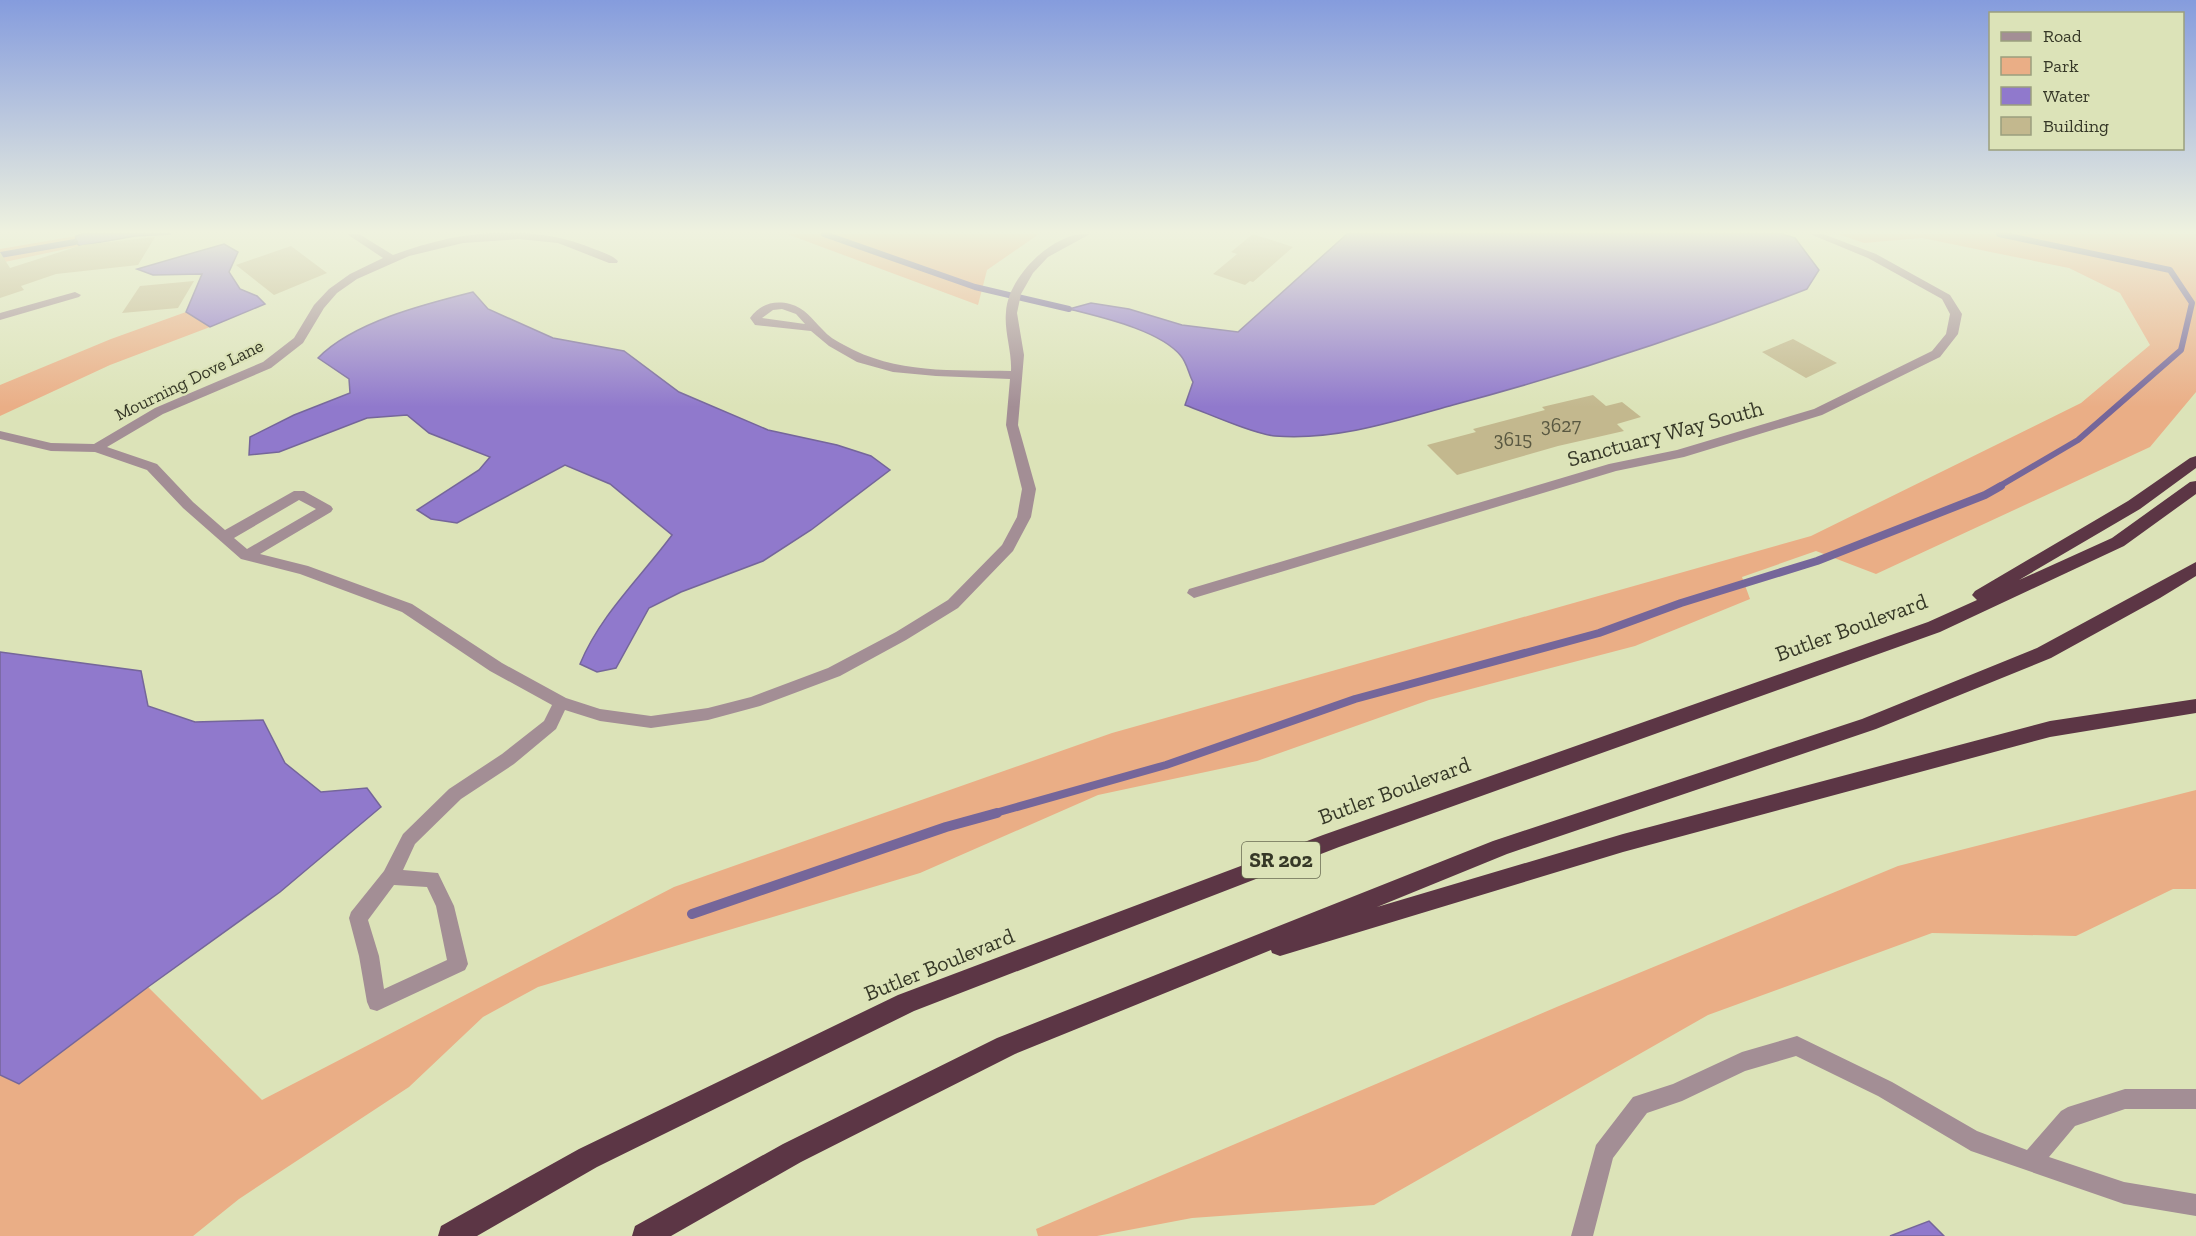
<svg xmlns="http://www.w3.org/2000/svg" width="2196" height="1236" font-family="'Zilla Slab',serif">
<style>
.green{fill:#eaae86}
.water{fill:#9079cc;stroke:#75669a;stroke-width:1.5}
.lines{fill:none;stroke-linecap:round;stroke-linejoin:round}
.stream-far2{stroke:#75669a;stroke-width:6}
.stream-far1{stroke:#75669a;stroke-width:8}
.stream{stroke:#75669a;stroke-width:10}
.building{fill:#c3b88e}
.minor{fill:#a38e95;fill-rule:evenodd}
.highway{fill:#5c3645;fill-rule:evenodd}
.labels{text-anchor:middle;stroke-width:4.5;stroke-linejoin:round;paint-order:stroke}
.far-street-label{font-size:18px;fill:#363827;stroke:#dce3b8}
.number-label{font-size:20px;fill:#595841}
.shield{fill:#dce3b8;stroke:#686b52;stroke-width:1.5}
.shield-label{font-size:21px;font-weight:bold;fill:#363827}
.street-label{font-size:22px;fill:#363827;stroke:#dce3b8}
</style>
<rect width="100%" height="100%" fill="#dce3b8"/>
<g class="green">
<polygon points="787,234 1039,234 987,270 978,305"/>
<polygon points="1838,234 2196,234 2196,392 2150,447 1876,574 1816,551 1742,577 1750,599 1635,646 1429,700 1257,761 1098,795 920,873 538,987 483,1017 409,1087 239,1199 193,1236 0,1236 0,1075 19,1084 148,987 262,1100 674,887 1112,733 1811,536 2081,403 2150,345 2120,293 2069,268 1922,238 1864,243"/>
<polygon points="76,236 75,242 80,246 0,263 0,249"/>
<polygon points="186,312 210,327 110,365 0,416 0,385 111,339"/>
<polygon points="2196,790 2196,889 2173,889 2076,936 1932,933 1708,1015 1374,1205 1192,1218 1097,1236 1038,1236 1036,1229 1559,1006 1898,866"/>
</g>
<g class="water">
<polygon points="82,234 171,234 135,236 80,246 75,242 76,236"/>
<path d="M1347,234H1782L1795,238L1819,270L1807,289C1691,334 1573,373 1453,405C1396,421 1335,441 1275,436C1253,434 1207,413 1185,405L1193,382C1189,375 1187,363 1181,356C1160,330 1100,317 1069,309L1091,303L1129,309L1182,325L1238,332Z"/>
<polygon points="224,244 238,252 229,272 240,289 257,296 265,304 210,327 186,312 202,274 153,275 137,269"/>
<path d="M473,292L488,309L553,338L624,351L679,392L768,430L837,445L871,456L890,470L811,530L763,561L681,592L649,608L616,668L597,672L580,664C600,615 641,577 672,535L610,484L565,465L457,523L431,519L417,510L479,470L490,457L429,433L407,415L367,418L279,452L249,455L250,437L294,415L350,393L349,379L318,358C353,322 425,304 473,292Z"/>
<polygon points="0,652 141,671 148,706 195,722 263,720 285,763 321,792 367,788 381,807 280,892 148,987 19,1084 0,1075"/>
<polygon points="1929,1221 1944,1236 1890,1236"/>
</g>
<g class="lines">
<g class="stream-far2">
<polyline points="824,234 975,287 1069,309"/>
<polyline points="0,255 75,242"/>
<polyline points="1998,487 2078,440 2181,350 2192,303 2170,270 1999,234"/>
</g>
<polyline class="stream-far1" points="992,814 1166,765 1355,699 1599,633 1681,603 1817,561 1985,495 2001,486"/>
<polyline class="stream" points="692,914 946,827 997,813"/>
</g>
<g class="building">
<polygon points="1253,234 1293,247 1253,282 1250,281 1245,285 1213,274 1237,254 1231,252"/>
<polygon points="155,237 138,265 56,274 21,286 24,290 0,298 0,252 10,268 82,245"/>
<polygon points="291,246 327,273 274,295 236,265"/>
<polygon points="194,281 178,308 122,313 140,286"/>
<polygon points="1793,339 1837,363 1806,378 1762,352"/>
<polygon points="1593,395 1606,406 1622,402 1641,417 1617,424 1624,431 1558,446 1457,475 1427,445 1476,432 1473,429 1545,410 1542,407"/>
</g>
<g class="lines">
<g class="minor">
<path d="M347,234H359L393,255C455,231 531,222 594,249C602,252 612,255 618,261L617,263H609L558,243L519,239L463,243L409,256L357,279L337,293L324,308L303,343L271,368L163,414L107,447L157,464L193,502L225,530L294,491H304L331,506L333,509L331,512L260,554L308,566L412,604L502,663L566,698L600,709L651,716L708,708L751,697L828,668L896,632L948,600L1002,545L1017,517L1022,489L1006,425L1010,379L936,376L893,372L857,362L829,346L811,331L755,325L750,318C760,304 774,300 790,304C805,308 812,319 822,329C828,336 836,341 844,345C895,374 954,370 1011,371C1012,351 1004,331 1006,312C1008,276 1054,231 1090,234L1048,257L1033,273L1021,294L1017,313L1024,355L1018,425L1036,489L1031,517L1013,551L958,608L906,640L840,676L760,706L708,720L651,728L600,721L565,710L556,729L514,764L461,799L415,844L403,870L438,873L454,906L468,964L465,970L377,1011L370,1009L367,1002L359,956L349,918L351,912L384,871L403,834L449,789L502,754L544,721L552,705L490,671L402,612L300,574L241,559L183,508L147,470L95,452L51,451L0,439V431L51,443L94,444L155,408L263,362L294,338L314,305L329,289L350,274L383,258ZM782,309L796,314L805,324L762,318L773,310ZM299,500L316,509L247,549L234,538ZM394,885L427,887L436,906L447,960L384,989L379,956L368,920Z"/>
<polygon points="1810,234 1823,234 1876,254 1950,295 1962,314 1958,334 1940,357 1822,415 1684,457 1616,471 1194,598 1187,593 1189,589 1609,464 1677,450 1814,409 1932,351 1946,334 1950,314 1942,299 1868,258"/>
<polygon points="75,292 81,295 79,297 0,320 0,313"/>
<polygon points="1797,1036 1892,1082 1977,1131 2027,1150 2061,1111 2068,1107 2125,1089 2196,1089 2196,1109 2125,1109 2075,1126 2049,1157 2124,1182 2196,1194 2196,1216 2124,1204 1971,1151 1878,1096 1796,1056 1745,1071 1682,1101 1647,1113 1613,1158 1593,1236 1571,1236 1596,1145 1633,1097 1673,1084 1742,1052"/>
</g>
<g class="highway">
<polygon points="2196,456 2196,468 2140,509 2019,580 2112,538 2190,482 2196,481 2196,494 2124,546 1940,632 1339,847 914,1011 597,1167 477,1236 438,1236 441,1226 579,1149 898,995 1323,835 1928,622 1977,600 1972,595 1975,591 2128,501 2190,458"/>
<polygon points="2196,562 2196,576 2160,598 2051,658 1876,729 1507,854 1377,907 1623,834 2050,721 2196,699 2196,713 2050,737 1623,852 1280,956 1272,953 1271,950 1015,1054 801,1162 671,1236 632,1236 635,1226 783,1144 997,1038 1493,841 1862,719 2037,648"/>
</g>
</g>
<linearGradient id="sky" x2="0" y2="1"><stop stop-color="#859cdd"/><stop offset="0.57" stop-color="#eff2df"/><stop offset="1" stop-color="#eff2df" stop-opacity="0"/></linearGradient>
<rect width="2196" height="407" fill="url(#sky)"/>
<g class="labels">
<g class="far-street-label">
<text transform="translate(189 380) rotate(-26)" y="6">Mourning Dove Lane</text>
</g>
<g class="number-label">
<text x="1561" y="432">3627</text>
<text x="1513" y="446">3615</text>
</g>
<rect class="shield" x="1242" y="842" width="78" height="36" rx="4.5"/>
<g class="shield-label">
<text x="1281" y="867">SR 202</text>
</g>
<g class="street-label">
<text transform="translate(1665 433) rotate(-15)" y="8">Sanctuary Way South</text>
<text transform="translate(1851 627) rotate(-20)" y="8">Butler Boulevard</text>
<text transform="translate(1394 790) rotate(-20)" y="8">Butler Boulevard</text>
<text transform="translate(939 964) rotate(-22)" y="8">Butler Boulevard</text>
</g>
</g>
<rect x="1989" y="12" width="195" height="138" fill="#dce3b8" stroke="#9a9f7e" stroke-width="1.5"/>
<rect x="2001" y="32" width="30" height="9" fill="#a38e95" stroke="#9a9f7e" stroke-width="1.5"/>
<text x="2043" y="42" font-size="18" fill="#363827">Road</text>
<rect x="2001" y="57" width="30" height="18" fill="#eaae86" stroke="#9a9f7e" stroke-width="1.5"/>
<text x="2043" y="72" font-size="18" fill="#363827">Park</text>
<rect x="2001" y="87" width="30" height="18" fill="#9079cc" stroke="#9a9f7e" stroke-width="1.5"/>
<text x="2043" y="102" font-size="18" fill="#363827">Water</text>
<rect x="2001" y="117" width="30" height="18" fill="#c3b88e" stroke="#9a9f7e" stroke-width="1.5"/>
<text x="2043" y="132" font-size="18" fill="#363827">Building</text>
</svg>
